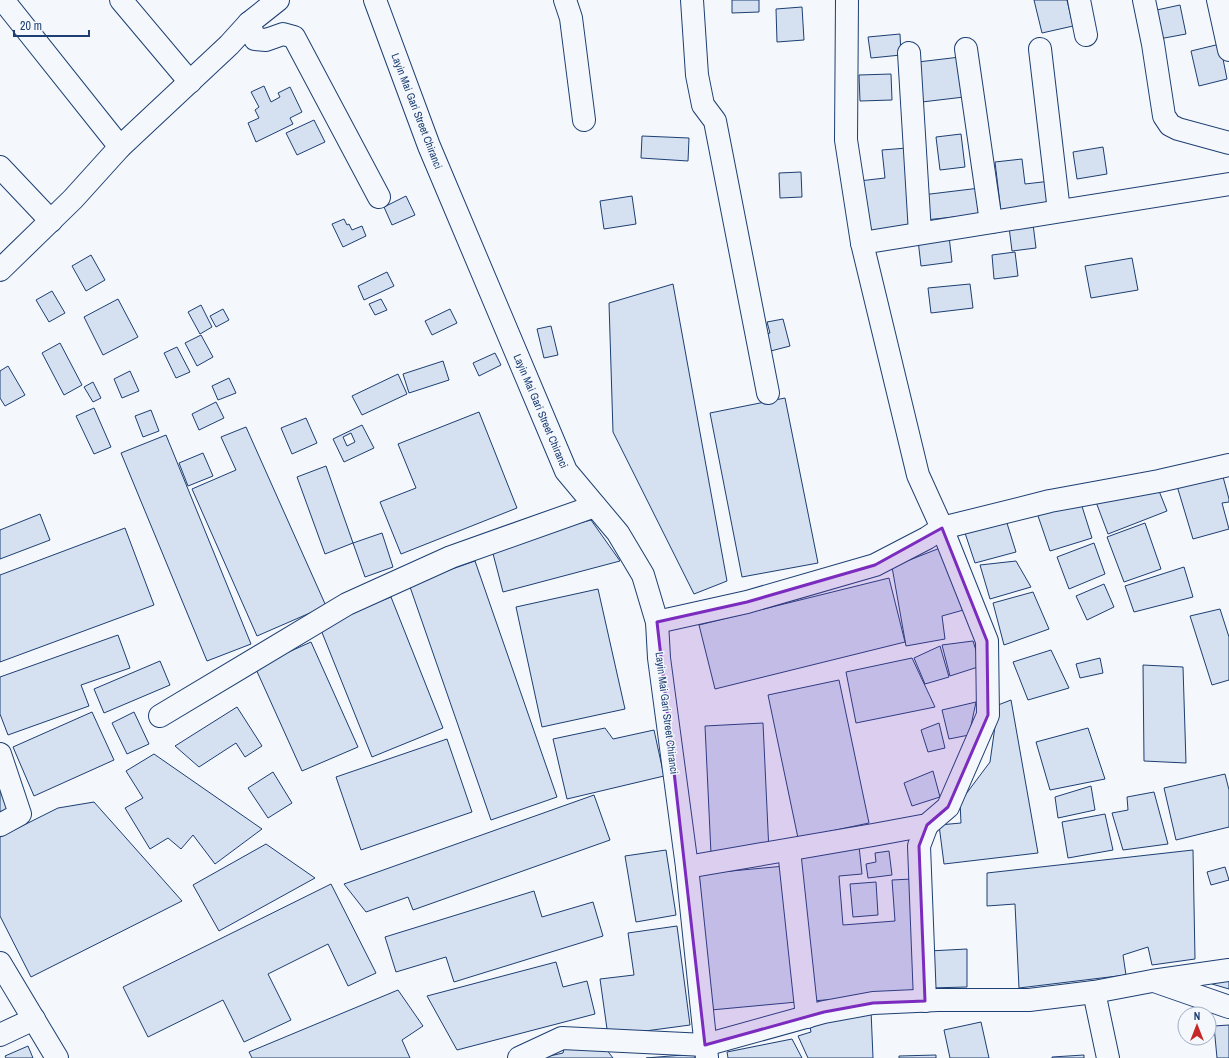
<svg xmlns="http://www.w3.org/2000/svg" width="1229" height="1058" font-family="'Archivo Narrow',sans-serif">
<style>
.building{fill:#d5e0f0;stroke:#1d3f73;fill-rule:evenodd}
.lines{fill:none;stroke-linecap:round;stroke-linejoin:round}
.minor-casing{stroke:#1d3f73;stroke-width:24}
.minor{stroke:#f4f7fb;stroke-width:22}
.marked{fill:#7b2cbf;fill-opacity:0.2;stroke:#7b2cbf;stroke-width:3;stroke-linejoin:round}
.labels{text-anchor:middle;stroke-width:3;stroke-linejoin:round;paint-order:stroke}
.street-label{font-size:11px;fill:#1d3f73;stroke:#f4f7fb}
</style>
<rect width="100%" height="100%" fill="#f4f7fb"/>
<g class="building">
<polygon points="732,0 759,0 759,12 732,13"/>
<polygon points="1034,0 1067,0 1073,26 1042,33"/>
<polygon points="1180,5 1186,34 1159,39 1152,11"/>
<polygon points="802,7 804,40 777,42 776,9"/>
<polygon points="900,34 901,55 871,58 868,37"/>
<polygon points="1220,44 1227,79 1199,86 1191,51"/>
<polygon points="960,57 964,97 922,102 918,62"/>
<polygon points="891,74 892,100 860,101 859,75"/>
<polygon points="264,86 271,102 280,97 278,93 290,87 302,112 290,118 293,124 256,142 248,123 259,118 255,110 259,107 251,92"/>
<polygon points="314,120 325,142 297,155 286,133"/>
<polygon points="961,134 965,167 940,170 936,137"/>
<polygon points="642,136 689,138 688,161 641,158"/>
<polygon points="1103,147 1107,174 1077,179 1073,152"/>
<polygon points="907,148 915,227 864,232 859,181 885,178 882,150"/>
<polygon points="1022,159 1025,184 1051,181 1054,206 1001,212 995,162"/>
<polygon points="801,172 802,197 780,198 779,173"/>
<polygon points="980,188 983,214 925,220 922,195"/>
<polygon points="406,196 415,215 392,225 384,207"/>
<polygon points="632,196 636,224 604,229 600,201"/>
<polygon points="344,219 347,225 349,224 352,230 362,226 366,236 343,247 332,224"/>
<polygon points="1033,224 1036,248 1012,251 1009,227"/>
<polygon points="949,236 952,262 921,266 918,240"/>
<polygon points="1015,252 1018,276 994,279 992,255"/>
<polygon points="91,255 105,280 86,291 72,266"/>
<polygon points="1132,258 1138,290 1091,298 1085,266"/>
<polygon points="387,272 394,286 364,300 358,286"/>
<polygon points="673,284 727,581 694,594 613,432 609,303"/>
<polygon points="970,284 973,308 931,313 928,288"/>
<polygon points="52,291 65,313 49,322 36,300"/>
<polygon points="118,299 138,337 103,355 84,317"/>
<polygon points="381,299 387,310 375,315 369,304"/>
<polygon points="201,305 212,327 200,334 188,312"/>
<polygon points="223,309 229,320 216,327 210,316"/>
<polygon points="450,309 457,323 432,335 425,321"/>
<polygon points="783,319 790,346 763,353 758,336 770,333 767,322"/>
<polygon points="551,326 558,355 544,358 537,329"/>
<polygon points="201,335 213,357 197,366 185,343"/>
<polygon points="60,343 82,385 64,395 42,353"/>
<polygon points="177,347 190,372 176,378 164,353"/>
<polygon points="495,353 501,365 479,376 473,363"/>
<polygon points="443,361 449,380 409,393 403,374"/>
<polygon points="8,366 25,395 5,406 0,398 0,371"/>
<polygon points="130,371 139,391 122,398 114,379"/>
<polygon points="398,374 407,394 362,415 352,396"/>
<polygon points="229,378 236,393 218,400 212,386"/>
<polygon points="93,382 101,398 93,402 84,387"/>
<polygon points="785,398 818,563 742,577 710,413"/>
<polygon points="216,402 224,418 199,430 192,414"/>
<polygon points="94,408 111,447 94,454 76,416"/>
<polygon points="151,410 159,431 143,437 135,416"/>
<polygon points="479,412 517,508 401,554 380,502 416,488 398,444"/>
<polygon points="306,418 317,443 292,454 281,428"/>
<path d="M362,425L374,448L344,462L333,439ZM351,433L355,442L347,446L343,437Z"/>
<polygon points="246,427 326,606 257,636 192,489 236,470 221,437"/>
<polygon points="166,435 251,644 207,661 121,453"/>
<polygon points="203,453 213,476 188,486 179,463"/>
<polygon points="326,466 353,543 325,554 297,477"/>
<polygon points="1222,473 1229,499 1229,502 1222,503 1229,529 1193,539 1177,486"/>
<polygon points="1157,486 1167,511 1108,534 1096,502"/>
<polygon points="1080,500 1092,538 1050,551 1036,510"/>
<polygon points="40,514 50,540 0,559 0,530"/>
<polygon points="591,520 620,561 503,592 491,546"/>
<polygon points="1006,520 1016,552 975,563 964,530"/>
<polygon points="1145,523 1161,569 1124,582 1107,537"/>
<polygon points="125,528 154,605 0,662 0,575"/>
<polygon points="382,533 393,567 365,577 353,543"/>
<polygon points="1094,543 1105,574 1069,589 1057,557"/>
<polygon points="945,546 967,609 942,616 945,639 906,646 892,567"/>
<polygon points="475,561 557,797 491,820 409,584"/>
<polygon points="1016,561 1031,587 990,599 980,565"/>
<polygon points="1184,567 1193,597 1134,612 1125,586"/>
<polygon points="889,578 905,642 715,689 699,625"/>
<polygon points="1104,584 1114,607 1087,620 1076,596"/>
<polygon points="598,589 625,709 542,727 516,607"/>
<polygon points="1033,592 1049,629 1004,645 993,603"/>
<polygon points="391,597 443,728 372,757 319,625"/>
<polygon points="1220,609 1229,637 1229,680 1212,685 1190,616"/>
<polygon points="118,635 130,668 81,685 89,706 8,735 0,714 0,677"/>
<polygon points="973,641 981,666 950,676 942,645"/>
<polygon points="311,642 358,747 302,771 255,667"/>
<polygon points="940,646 949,677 925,684 914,658"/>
<polygon points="1051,650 1069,688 1028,700 1013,662"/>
<polygon points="912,658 935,707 856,723 846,672"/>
<polygon points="1100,658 1103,673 1080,678 1076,664"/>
<polygon points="160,661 170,685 104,713 94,689"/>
<polygon points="1143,665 1183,667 1186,763 1144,761"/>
<polygon points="839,680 869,823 798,838 768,695"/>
<polygon points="1011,700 1038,853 944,864 939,825 961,823 960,802 990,762 998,705"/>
<polygon points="976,702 969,735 949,739 942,710"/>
<polygon points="237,707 262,746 245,757 236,743 199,767 175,746"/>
<polygon points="92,712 114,760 34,796 13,747"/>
<polygon points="134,712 149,744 127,754 112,723"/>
<polygon points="763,723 769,852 711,854 705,726"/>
<polygon points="939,723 945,748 928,752 921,730"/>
<polygon points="605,728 613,739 654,730 664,776 567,799 553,739"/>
<polygon points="1088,728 1105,779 1050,790 1036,742"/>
<polygon points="447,739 472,812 361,850 336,777"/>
<polygon points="154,754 262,829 215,864 193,835 181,849 168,838 150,849 125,808 143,798 126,771"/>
<polygon points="933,771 940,797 912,806 904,783"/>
<polygon points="273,772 292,803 268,818 248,788"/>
<polygon points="1225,774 1229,790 1229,827 1176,840 1164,788"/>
<polygon points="0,775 15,811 0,817"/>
<polygon points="1091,786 1095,810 1058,818 1055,797"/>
<polygon points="1154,792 1168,844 1123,850 1112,813 1128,810 1127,797"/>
<polygon points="594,795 610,840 413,910 408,897 366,912 344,884"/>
<polygon points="94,802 182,901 31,977 0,916 0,837 58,808"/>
<polygon points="1105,814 1113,850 1068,858 1062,822"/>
<polygon points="266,844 315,878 219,931 193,885"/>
<polygon points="859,846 862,874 839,876 843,925 895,921 892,880 912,879 921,993 811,1001 799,851"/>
<polygon points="666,850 676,915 636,922 625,856"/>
<polygon points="1193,850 1195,959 1152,965 1148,947 1123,955 1126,975 1019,988 1015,904 987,906 987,873"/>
<polygon points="889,851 892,875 868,878 866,864 876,862 875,853"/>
<polygon points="785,866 797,1002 711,1010 699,874"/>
<polygon points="1225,867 1229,880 1211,885 1207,872"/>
<polygon points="876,882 878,915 853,917 850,884"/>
<polygon points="331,884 376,973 348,986 328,944 268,974 291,1020 244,1042 223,1000 148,1037 123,987"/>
<polygon points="534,891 542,917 593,902 603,936 454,982 446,957 396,972 385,937"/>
<polygon points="677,926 690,1025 608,1036 600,979 634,975 628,933"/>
<polygon points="967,949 967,987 929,988 929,951"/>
<polygon points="556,962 563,987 587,981 595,1014 457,1050 427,996"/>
<polygon points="1229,977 1229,989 1212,984 1213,981"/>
<polygon points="398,990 423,1026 402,1040 410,1058 252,1058 249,1052"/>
<polygon points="871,1010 873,1058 808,1058 798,1036 811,1032 809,1022"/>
<polygon points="981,1022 989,1058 950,1058 944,1030"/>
<polygon points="1229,1025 1229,1058 1217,1058 1214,1026"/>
<polygon points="792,1039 802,1058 728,1058 727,1052"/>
<polygon points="565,1045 603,1045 613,1058 541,1058 563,1053"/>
<polygon points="28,1046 33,1058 6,1058 5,1056"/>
<polygon points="695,1054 695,1058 646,1058"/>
<polygon points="936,1055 936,1058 899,1058 899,1056"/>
<polygon points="1084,1055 1084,1058 1052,1058 1052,1057"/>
</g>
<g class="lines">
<defs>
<g id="minor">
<polyline points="3,0 120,147"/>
<polyline points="121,0 190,82"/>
<polyline points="375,0 429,146 566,471 618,533 643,575 657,622 659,658 687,867 707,1058"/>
<polyline points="565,0 571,18 584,120"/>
<polyline points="692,0 697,75 703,105 715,121 768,393"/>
<polyline points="847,0 846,140 862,243"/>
<polyline points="1079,0 1086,35"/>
<polyline points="1144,0 1153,44 1164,116 1170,125 1178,129 1229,143"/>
<polyline points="1218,0 1229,50"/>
<polyline points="249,23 255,39 266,40 283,34 294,37 379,197"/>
<polyline points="966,49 991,222"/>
<polyline points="1040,49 1059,211"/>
<polyline points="909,53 920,233"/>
<polyline points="0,167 51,221"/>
<polyline points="0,270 73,199 120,147 229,45 249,23 278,0"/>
<polyline points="657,622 747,602 875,565 927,538 942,528 1050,501 1159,481 1229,465"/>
<polyline points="160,716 347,604 451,557 595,506"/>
<polyline points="0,754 20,814 0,825"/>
<polyline points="789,850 807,1017"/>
<polyline points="687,867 873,835 927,825 948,807 988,715 987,641 942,528 918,475 862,243 1229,184"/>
<polyline points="0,963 57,1058"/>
<polyline points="1157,982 1229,1007"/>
<polyline points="1094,992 1108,1058"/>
<polyline points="925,1001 919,846 927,825"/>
<polyline points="0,1035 34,1019"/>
<polyline points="519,1058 562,1038 705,1045 824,1012 873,1003 938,1000 1029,1000 1094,992 1152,981 1229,970"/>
</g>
</defs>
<use href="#minor" class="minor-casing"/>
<use href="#minor" class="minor"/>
</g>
<path class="marked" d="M942,528L987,641L988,715L948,807L927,825L919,846L925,1001L873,1003L824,1012L705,1045L657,622L747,602L875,565Z"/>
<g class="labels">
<g class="street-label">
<text transform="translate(417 111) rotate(69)" y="4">Layin Mai Gari Street Chiranci</text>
<text transform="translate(541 411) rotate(67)" y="4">Layin Mai Gari Street Chiranci</text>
<text transform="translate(667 713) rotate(83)" y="4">Layin Mai Gari Street Chiranci</text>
</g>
</g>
<g transform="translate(1197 1026)"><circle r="19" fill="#f4f7fb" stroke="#9eadc5"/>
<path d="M0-3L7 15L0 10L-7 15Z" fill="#c62828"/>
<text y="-6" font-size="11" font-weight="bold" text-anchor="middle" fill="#1d3f73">N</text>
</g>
<path d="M14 30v6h75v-6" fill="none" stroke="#1d3f73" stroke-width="2"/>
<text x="20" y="30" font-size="12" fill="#1d3f73" stroke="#f4f7fb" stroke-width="3" paint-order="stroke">20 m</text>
</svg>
